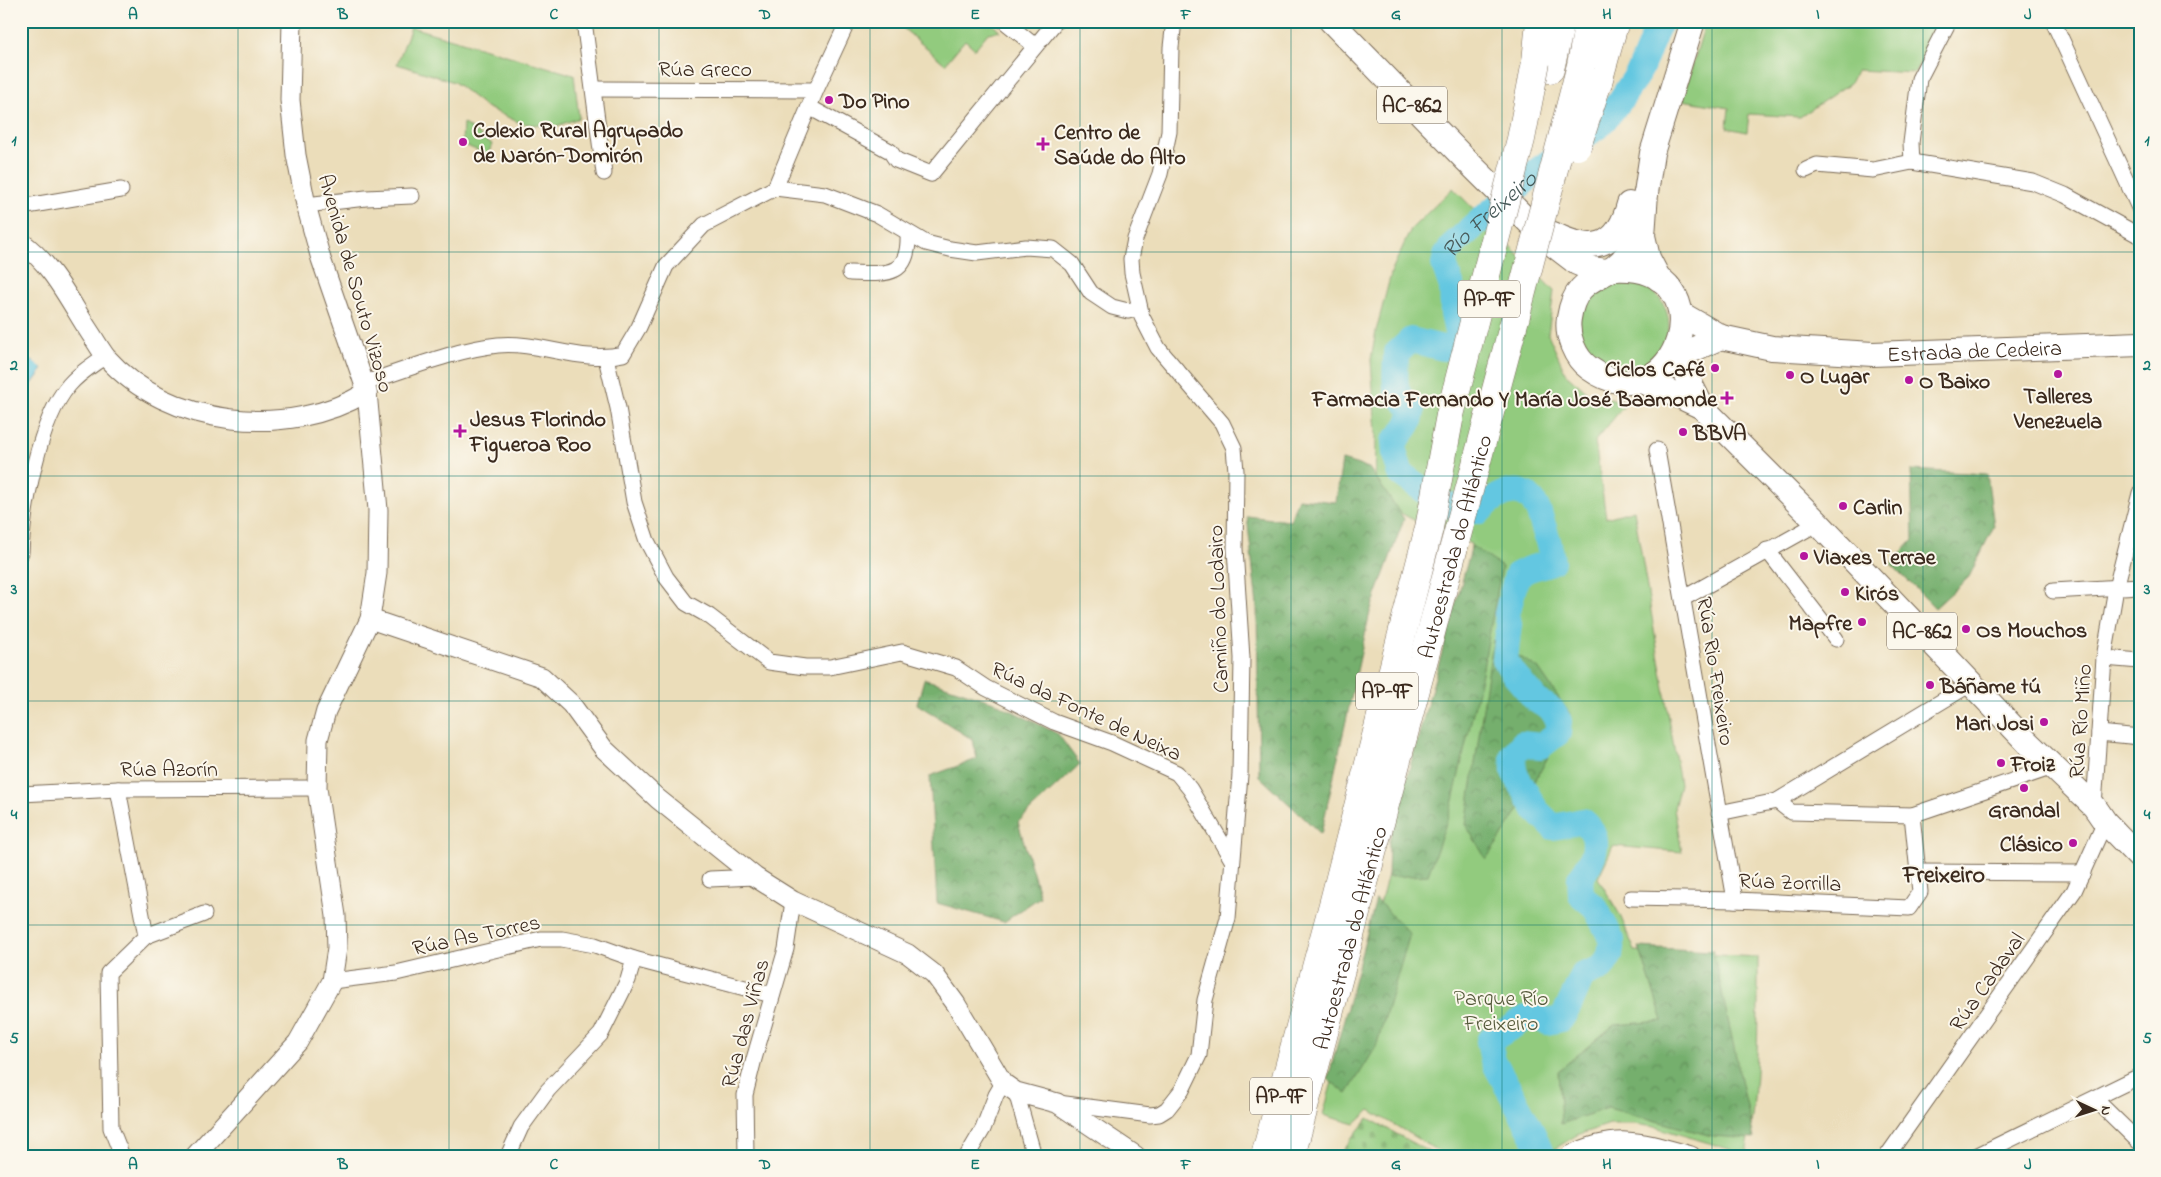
<svg xmlns="http://www.w3.org/2000/svg" width="2161" height="1177" font-family="'Indie Flower',sans-serif">
<style>
.green{fill:#92cb7e;stroke:#667a4e}
.forest{fill:url(#forest-crowns);stroke:#586c46}
.cemetery{fill:url(#cemetery-stones);stroke:#667a4e}
.water{fill:#63c7e1;stroke:#4f7880}
.lines{fill:none;stroke-linecap:round;stroke-linejoin:round}
.river{stroke:#63c7e1;stroke-width:26}
.minor-casing{stroke:#796955;stroke-width:17}
.tertiary-casing{stroke:#796955;stroke-width:21}
.primary-casing{stroke:#796955;stroke-width:26}
.motorway-casing{stroke:#796955;stroke-width:29}
.minor{stroke:#fff;stroke-width:15}
.tertiary{stroke:#fff;stroke-width:19}
.primary{stroke:#fff;stroke-width:24}
.motorway{stroke:#fff;stroke-width:28}
.motorway-bridge-casing{stroke:#796955;stroke-width:29;stroke-linecap:butt}
.motorway-bridge{stroke:#fff;stroke-width:28}
.grid{fill:none;stroke:#0f766e;stroke-width:1;stroke-opacity:0.55}
.poi-dot{fill:#b5179e;stroke:#fbf7ec;stroke-width:2}
.labels{text-anchor:middle;stroke-width:4;stroke-linejoin:round;paint-order:stroke}
.shield{fill:#fbf7ec;stroke:#75685c;stroke-width:1}
.shield-label{font-size:21px;font-weight:bold;fill:#3b2a1e}
.street-label{font-size:22px;fill:#3b2a1e;stroke:#fbf7ec}
.poi-label{font-size:22px;font-weight:bold;fill:#3b2a1e;stroke:#fbf7ec;text-anchor:start}
.park-label{font-size:22px;fill:#555a3b;stroke:#fbf7ec}
.water-label{font-size:24px;font-style:italic;fill:#475958;stroke:#fbf7ec}
.neighbourhood-label{font-size:24px;font-weight:bold;fill:#3b2a1e;stroke:#fbf7ec}
.neatline{fill:none;stroke:#0f766e;stroke-width:2}
.grid-label{font-size:16px;text-anchor:middle;font-weight:bold;fill:#0f766e}
</style>
<defs>
<pattern id="forest-crowns" width="20" height="18" patternUnits="userSpaceOnUse" patternTransform="scale(1.25)"><rect width="20" height="18" fill="#75af6d"/><path d="M2 6a3 3 0 1 1 6 0M12 15a3 3 0 1 1 6 0" fill="none" stroke="#618f59"/></pattern>
<pattern id="cemetery-stones" width="16" height="16" patternUnits="userSpaceOnUse" patternTransform="scale(1.25)"><rect width="16" height="16" fill="#92cb7e"/><path d="M2 7V4a2 2 0 0 1 4 0v3zM10 15v-3a2 2 0 0 1 4 0v3z" fill="#7fae6c"/></pattern>
</defs>
<rect width="100%" height="100%" fill="#fbf7ec"/>
<filter id="ink" filterUnits="userSpaceOnUse"><feTurbulence type="fractalNoise" baseFrequency=".02" numOctaves="2"/><feDisplacementMap in="SourceGraphic" scale="10" xChannelSelector="R" yChannelSelector="G"/><feConvolveMatrix kernelMatrix="1 2 1 2 8 2 1 2 1" color-interpolation-filters="sRGB"/></filter>
<filter id="wash" filterUnits="userSpaceOnUse"><feTurbulence type="fractalNoise" baseFrequency=".0096" numOctaves="4" result="noise"/><feDisplacementMap in="SourceGraphic" scale="20" xChannelSelector="R" yChannelSelector="G"/><feGaussianBlur stdDeviation="1.12" result="paint"/><feColorMatrix in="noise" values="0 0 0 0 0 0 0 0 0 0 0 0 0 0 0 0 0 1.4 0 .05"/><feComposite in="paint" operator="in"/></filter>
<g filter="url(#wash)">
<rect width="100%" height="100%" fill="#ebddba"/>
<g class="green">
<polygon points="906,21 925,23 930,21 989,21 1000,31 988,33 975,49 965,40 945,64 903,28"/>
<polygon points="1706,21 1942,21 1915,73 1857,70 1850,83 1800,117 1749,114 1747,132 1727,128 1729,108 1682,100"/>
<polygon points="411,27 574,75 579,118 554,127 520,123 486,107 454,82 397,64"/>
<polygon points="463,123 492,144 488,155 462,144"/>
<path d="M1453,188L1554,291L1548,334L1566,374L1588,393L1603,399L1629,400L1595,441L1606,518L1634,510L1680,784L1674,808L1682,852L1613,846L1598,878L1620,915L1635,951L1758,957C1758,1022 1759,1090 1746,1154L1655,1127L1634,1124H1610L1577,1135L1543,1156H1446L1370,1110L1355,1124L1323,1115L1467,582L1471,544C1438,530 1399,519 1375,492L1376,433L1371,360L1376,331L1392,270L1411,229Z"/>
<circle cx="1624" cy="326" r="45"/>
</g>
<g class="forest">
<polygon points="1342,460 1369,468 1404,519 1370,612 1321,834 1259,776 1257,606 1247,516 1290,521 1298,498 1336,502"/>
<polygon points="1911,470 1987,474 1994,526 1969,577 1935,608 1891,564 1913,540"/>
<polygon points="1472,546 1502,567 1482,673 1451,809 1428,875 1388,877 1389,841"/>
<path d="M1493,640L1538,668L1570,714C1544,765 1520,813 1486,859L1466,825Z"/>
<polygon points="924,679 994,702 1058,734 1080,764 1018,822 1040,897 1004,922 937,903 930,776 977,759 973,740 917,704"/>
<polygon points="1376,899 1410,934 1376,1047 1347,1094 1328,1079"/>
<polygon points="1639,947 1713,951 1754,1139 1712,1136 1608,1108 1561,1124 1558,1071 1614,1025 1663,1021"/>
</g>
<polygon class="cemetery" points="1368,1118 1436,1156 1338,1156"/>
<polygon class="water" points="31,360 43,369 27,391 21,387 21,373"/>
<g class="lines">
<path class="river" id="s1" d="M1542,1156L1533,1134L1493,1060L1489,1041L1526,1018H1536L1547,1022L1561,1019C1572,1004 1575,991 1583,975L1602,968L1610,955L1612,940L1595,907L1581,895L1580,878C1594,860 1604,838 1583,821L1553,827L1536,810L1514,772L1513,755L1522,744L1541,746L1558,733L1559,721L1552,710L1536,700L1514,674L1505,660L1509,624L1507,614L1517,575L1529,569L1552,562C1551,550 1548,539 1544,528C1541,519 1538,506 1531,499C1516,481 1491,499 1480,511H1470L1442,503L1401,474L1395,455L1394,442C1403,432 1415,420 1411,406C1390,393 1396,376 1396,354L1411,340L1443,348L1455,346L1458,336L1453,314L1452,287L1444,264L1446,255L1455,243L1538,170L1600,125L1620,101L1640,70L1660,21"/>
</g>
</g>
<g filter="url(#ink)">
<g class="lines">
<defs>
<g id="minor">
<polyline points="584,21 604,173"/>
<polyline points="1004,21 1035,46"/>
<polyline points="2053,21 2140,210"/>
<polyline points="594,89 816,90"/>
<polyline points="809,107 890,151 896,160 931,174 1056,21"/>
<polyline points="1912,162 1911,143 1919,79 1949,21"/>
<polyline points="1806,170 1817,165 1873,170 1912,162 2033,182 2065,195 2140,236"/>
<polyline points="775,188 825,194 877,214 926,243 950,249 977,253 1026,247 1053,249 1072,264 1091,293 1112,307 1128,311 1139,308"/>
<polyline points="306,205 366,198 412,196"/>
<polyline points="21,207 121,190"/>
<path d="M850,273C886,274 910,278 908,233"/>
<polyline points="606,358 618,408 634,502 647,541 666,577 686,603 709,616 769,662 805,667 830,667 902,652 956,668 986,688 1054,722 1112,743 1177,773 1190,789 1232,860"/>
<path d="M365,383C405,370 457,349 498,345C540,341 582,364 623,354L639,327L666,266L704,225L775,188L816,90L848,21"/>
<polyline points="1657,450 1735,900"/>
<polyline points="1767,550 1836,639"/>
<path d="M21,553C23,507 39,420 69,385C79,373 93,365 105,356"/>
<polyline points="2053,591 2140,586"/>
<polyline points="1684,598 1818,523"/>
<polyline points="2104,658 2140,661"/>
<polyline points="2099,733 2140,737"/>
<polyline points="118,789 146,936 108,973 111,1128 122,1156"/>
<polyline points="21,794 118,789 317,788"/>
<polyline points="1777,801 1791,812 1912,815 2053,767"/>
<polyline points="2094,806 2104,658 2116,588 2140,493"/>
<polyline points="1719,813 1777,801 1972,683"/>
<polyline points="1918,872 2083,873"/>
<polyline points="710,879 755,877"/>
<polyline points="1631,898 1735,900 1909,908 1920,892 1912,815"/>
<polyline points="146,936 204,914"/>
<polyline points="332,981 396,973 541,939 562,939 595,945 634,959 772,995"/>
<polyline points="1016,1092 1034,1156"/>
<polyline points="2095,1099 2140,1143"/>
<polyline points="1058,1103 1150,1115 1159,1114 1167,1109 1182,1090 1199,1055 1205,1000 1228,918 1240,775 1242,658 1235,549 1236,471 1234,448 1222,423 1158,348 1142,317 1132,273 1131,259 1135,239 1160,174 1169,132 1171,47 1174,21"/>
<polyline points="508,1156 521,1127 548,1090 601,1034 628,980 634,959"/>
<polyline points="746,1156 745,1095 754,1059 786,949 793,901"/>
<polyline points="967,1156 983,1129 996,1095 1003,1083"/>
<polyline points="1887,1156 2074,891 2105,822"/>
<polyline points="1976,1156 2140,1076"/>
</g>
<g id="tertiary">
<path d="M21,242C52,264 69,300 89,331C95,340 100,349 106,357C168,427 288,440 367,392"/>
<polyline points="370,619 542,677 571,704 604,749 658,799 755,877 793,901 908,954 934,974 956,1004 1003,1083 1016,1092 1057,1103 1136,1156"/>
<polyline points="195,1156 298,1042 332,981 337,948 336,916 317,788 318,740 326,711 370,619 377,573 378,510 367,392 321,259 306,205 296,155 290,100 292,21"/>
<path d="M1570,1156C1617,1132 1644,1143 1691,1156"/>
</g>
<g id="primary">
<polyline points="1331,21 1466,160 1547,240 1577,263 1592,269 1606,271"/>
<path d="M1553,234C1591,253 1617,250 1629,204"/>
<path d="M1615,269C1730,263 1677,431 1589,368C1575,358 1566,336 1569,318C1576,271 1608,283 1627,254C1635,242 1641,208 1646,193"/>
<polyline points="1659,279 1648,258 1643,236 1646,193 1652,153 1693,21"/>
<path id="s2" d="M1681,314L1721,337L1772,348L1873,354L2140,344"/>
<polyline points="1678,345 1681,365 1702,407 1818,523 2028,743 2094,806 2105,822 2140,858"/>
<polyline points="1670,360 1721,337"/>
<polyline points="1636,380 1660,387 1702,407"/>
</g>
<g id="motorway">
<polyline points="1536,62 1540,21"/>
<polyline points="1581,65 1589,21"/>
<polyline points="1550,69 1561,21"/>
<polyline points="1598,82 1615,21"/>
<polyline points="1265,1156 1334,901 1429,528"/>
<path id="s3" d="M1291,1156L1516,315"/>
</g>
</defs>
<use href="#minor" class="minor-casing"/>
<use href="#tertiary" class="tertiary-casing"/>
<use href="#primary" class="primary-casing"/>
<use href="#motorway" class="motorway-casing"/>
<use href="#minor" class="minor"/>
<use href="#tertiary" class="tertiary"/>
<use href="#primary" class="primary"/>
<use href="#motorway" class="motorway"/>
<defs>
<g id="motorway-bridge">
<polyline points="1577,146 1598,82"/>
<polyline points="1516,315 1581,65"/>
<polyline points="1429,528 1450,415 1521,139 1536,62"/>
</g>
</defs>
<use href="#motorway-bridge" class="motorway-bridge-casing"/>
<use href="#motorway-bridge" class="motorway-bridge"/>
</g>
</g>
<path class="grid" d="M238,21V1156M449,21V1156M659,21V1156M870,21V1156M1080,21V1156M1291,21V1156M1502,21V1156M1712,21V1156M1923,21V1156M21,252H2140M21,476H2140M21,701H2140M21,925H2140"/>
<g class="poi-dot">
<circle cx="829" cy="100" r="5"/>
<circle cx="463" cy="142" r="5"/>
<path d="M1040.5 136.5h5v5h5v5h-5v5h-5v-5h-5v-5h5z"/>
<circle cx="1715" cy="368" r="5"/>
<circle cx="2058" cy="374" r="5"/>
<circle cx="1790" cy="375" r="5"/>
<circle cx="1909" cy="380" r="5"/>
<path d="M1724.5 390.5h5v5h5v5h-5v5h-5v-5h-5v-5h5z"/>
<path d="M457.5 423.5h5v5h5v5h-5v5h-5v-5h-5v-5h5z"/>
<circle cx="1683" cy="432" r="5"/>
<circle cx="1843" cy="506" r="5"/>
<circle cx="1804" cy="556" r="5"/>
<circle cx="1845" cy="592" r="5"/>
<circle cx="1862" cy="622" r="5"/>
<circle cx="1966" cy="629" r="5"/>
<circle cx="1930" cy="685" r="5"/>
<circle cx="2044" cy="722" r="5"/>
<circle cx="2001" cy="763" r="5"/>
<circle cx="2024" cy="788" r="5"/>
<circle cx="2073" cy="843" r="5"/>
</g>
<g class="labels">
<g class="shield">
<rect x="1377" y="86.5" width="70" height="37" rx="4"/>
<rect x="1458" y="280.5" width="62" height="37" rx="4"/>
<rect x="1887" y="612.5" width="70" height="37" rx="4"/>
<rect x="1356" y="672.5" width="62" height="37" rx="4"/>
<rect x="1250" y="1077.5" width="62" height="37" rx="4"/>
</g>
<g class="shield-label">
<text x="1412" y="112">AC-862</text>
<text x="1489" y="306">AP-9F</text>
<text x="1922" y="638">AC-862</text>
<text x="1387" y="698">AP-9F</text>
<text x="1281" y="1103">AP-9F</text>
</g>
<g class="street-label">
<text x="705" y="76">Rúa Greco</text>
<text transform="translate(357 283) rotate(74)" y="8">Avenida de Souto Vizoso</text>
<text dy="8" stroke="none"><textPath href="#s2" startOffset="301">Estrada de Cedeira</textPath></text>
<text dy="8" stroke="none"><textPath href="#s3" startOffset="631">Autoestrada do Atlántico</textPath></text>
<text transform="translate(1217 609) rotate(-92)" y="8">Camiño do Lodairo</text>
<text transform="translate(1717 671) rotate(81)" y="8">Rúa Rio Freixeiro</text>
<text transform="translate(1087 710) rotate(25)" y="8">Rúa da Fonte de Neixa</text>
<text transform="translate(2079 721) rotate(-86)" y="8">Rúa Río Miño</text>
<text x="169" y="776">Rúa Azorín</text>
<text transform="translate(1790 881) rotate(2)" y="8">Rúa Zorrilla</text>
<text transform="translate(476 934) rotate(-12)" y="8">Rúa As Torres</text>
<text dy="8" stroke="none"><textPath href="#s3" startOffset="226">Autoestrada do Atlántico</textPath></text>
<text transform="translate(1986 981) rotate(-55)" y="8">Rúa Cadaval</text>
<text transform="translate(744 1023) rotate(-75)" y="8">Rúa das Viñas</text>
</g>
<g class="poi-label">
<text x="839" y="108">Do Pino</text>
<text x="473" y="137">Colexio Rural Agrupado<tspan x="473" dy="25">de Narón-Domirón</tspan></text>
<text x="1054" y="139">Centro de<tspan x="1054" dy="25">Saúde do Alto</tspan></text>
<text x="1705" y="376" text-anchor="end">Ciclos Café</text>
<text x="1800" y="383">O Lugar</text>
<text x="1919" y="388">O Baixo</text>
<text x="2058" y="403" text-anchor="middle">Talleres<tspan x="2058" dy="25">Venezuela</tspan></text>
<text x="1717" y="406" text-anchor="end">Farmacia Fernando Y María José Baamonde</text>
<text x="470" y="426">Jesus Florindo<tspan x="470" dy="25">Figueroa Roo</tspan></text>
<text x="1693" y="440">BBVA</text>
<text x="1853" y="514">Carlin</text>
<text x="1814" y="564">Viaxes Terrae</text>
<text x="1855" y="600">Kirós</text>
<text x="1852" y="630" text-anchor="end">Mapfre</text>
<text x="1976" y="637">Os Mouchos</text>
<text x="1940" y="693">Báñame tú</text>
<text x="2034" y="730" text-anchor="end">Mari Josi</text>
<text x="2011" y="771">Froiz</text>
<text x="2024" y="817" text-anchor="middle">Grandal</text>
<text x="2063" y="851" text-anchor="end">Clásico</text>
</g>
<g class="park-label">
<text x="1501" y="1005">Parque Río<tspan x="1501" dy="25">Freixeiro</tspan></text>
</g>
<g class="water-label">
<text dy="8" stroke="none"><textPath href="#s1" startOffset="1400">Río Freixeiro</textPath></text>
</g>
<g class="neighbourhood-label">
<text x="1944" y="882">Freixeiro</text>
</g>
</g>
<rect width="2161" height="1177" fill="none" stroke="#fbf7ec" stroke-width="55"/>
<g transform="translate(2094 1110) rotate(94)" stroke="#fbf7ec" stroke-width="4" paint-order="stroke">
<path d="M0-4L9 19L0 12L-9 19Z" fill="#3b2a1e"/>
<text y="-8" font-size="14" font-weight="bold" text-anchor="middle" fill="#3b2a1e">N</text>
</g>
<rect x="28" y="28" width="2106" height="1122" class="neatline"/>
<g class="grid-label">
<text x="133" y="19">A</text>
<text x="343" y="19">B</text>
<text x="554" y="19">C</text>
<text x="765" y="19">D</text>
<text x="975" y="19">E</text>
<text x="1186" y="19">F</text>
<text x="1396" y="19">G</text>
<text x="1607" y="19">H</text>
<text x="1818" y="19">I</text>
<text x="2028" y="19">J</text>
<text x="14" y="145">1</text>
<text x="2147" y="145">1</text>
<text x="14" y="370">2</text>
<text x="2147" y="370">2</text>
<text x="14" y="594">3</text>
<text x="2147" y="594">3</text>
<text x="14" y="819">4</text>
<text x="2147" y="819">4</text>
<text x="14" y="1043">5</text>
<text x="2147" y="1043">5</text>
<text x="133" y="1169">A</text>
<text x="343" y="1169">B</text>
<text x="554" y="1169">C</text>
<text x="765" y="1169">D</text>
<text x="975" y="1169">E</text>
<text x="1186" y="1169">F</text>
<text x="1396" y="1169">G</text>
<text x="1607" y="1169">H</text>
<text x="1818" y="1169">I</text>
<text x="2028" y="1169">J</text>
</g>
</svg>
